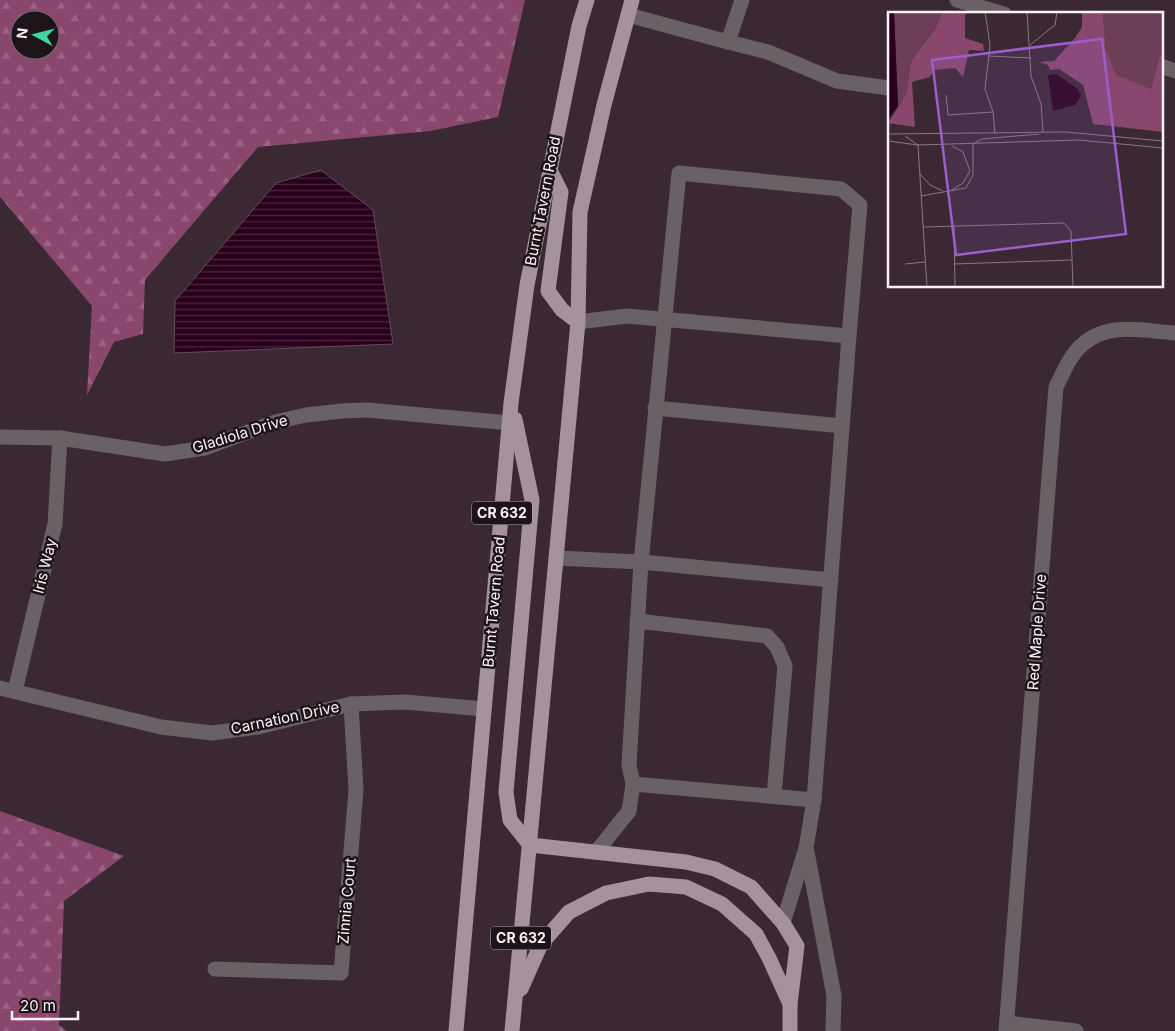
<svg xmlns="http://www.w3.org/2000/svg" width="1175" height="1031" font-family="Inter,sans-serif">
<style>
.forest{fill:url(#forest-firs);fill-rule:evenodd}
.water{fill:url(#water-rules);stroke:#69485d}
.lines{fill:none;stroke-linecap:round;stroke-linejoin:round}
.minor{stroke:#6a6166;stroke-width:15}
.major{stroke:#a5929c;stroke-width:15}
.labels{text-anchor:middle;stroke-width:5;stroke-linejoin:round;paint-order:stroke}
.shield{fill:#1c1418;stroke:#baafb4;stroke-width:1}
.shield-label{font-size:14px;font-weight:bold;fill:#fdf1f7}
.street-label{font-size:15px;fill:#fdf1f7;stroke:#1c1418}
.inset-road{fill:none;stroke:#887981;stroke-width:1}
.view{fill:#9c5dcd;fill-opacity:0.15;stroke:#9c5dcd;stroke-width:2.5}
.inset-edge{fill:none;stroke:#fdf1f7;stroke-width:2.5}
</style>
<defs>
<pattern id="forest-firs" width="22" height="20" patternUnits="userSpaceOnUse" patternTransform="scale(1.25)"><rect width="22" height="20" fill="#89476e"/><path d="M5 1l3.5 6h-7zM16 11l3.5 6h-7z" fill="#9b6283"/></pattern>
<pattern id="water-rules" width="6" height="5" patternUnits="userSpaceOnUse" patternTransform="scale(1.25)"><rect width="6" height="5" fill="#29001b"/><path d="M0 2.5h6" fill="none" stroke="#49263d"/></pattern>
</defs>
<rect width="100%" height="100%" fill="#3a2932"/>
<g class="forest">
<path d="M0,0H525L498,117L430,131L258,147L145,280L143,334L114,342L87,395L92,306L0,197ZM20,20H50V50H20Z"/>
<polygon points="0,811 124,856 64,901 59,1025 67,1031 0,1031"/>
</g>
<polygon class="water" points="321,170 373,210 393,344 174,353 175,301 276,183"/>
<g class="lines">
<g class="minor">
<polyline points="957,0 1004,14"/>
<polyline points="628,15 728,42 742,0"/>
<polyline points="728,42 768,52 837,81 889,88"/>
<polyline points="1161,66 1175,71"/>
<polyline points="655,408 842,426"/>
<polyline points="0,437 60,438 165,454 205,448 275,422 306,415 342,411 367,410 510,423"/>
<polyline points="556,558 641,562 679,173 841,189 860,205 849,336 627,316 578,322"/>
<polyline points="637,621 767,636 777,647 785,666 774,796"/>
<polyline points="0,688 161,727 212,733 258,727 351,704 405,702 484,709"/>
<polyline points="15,691 55,524 60,438"/>
<polyline points="633,784 814,800"/>
<polyline points="597,851 629,811 633,784 629,765 641,562 831,580"/>
<polyline points="807,852 834,996 833,1031"/>
<polyline points="783,923 806,848 814,800 849,336"/>
<polyline points="215,969 341,973 356,790 351,704"/>
<polyline points="1007,1023 1076,1031"/>
<path d="M1006,1031L1056,387C1063,373 1070,355 1082,345C1108,321 1144,331 1175,333"/>
</g>
<g class="major">
<polyline points="549,168 561,192 548,291 562,310 578,322"/>
<polyline points="515,419 532,500 506,792 510,820 530,845 686,862 715,869 751,887 783,923 797,946 790,1004 790,1031"/>
<polyline points="521,989 541,944 569,912 606,893 649,884 686,887 722,904 756,934 769,958 790,1004"/>
<polyline points="456,1031 511,403 527,285 579,26 587,0"/>
<polyline points="512,1031 578,322 580,212 604,105 632,0"/>
</g>
</g>
<g class="labels">
<g class="shield">
<rect x="472" y="501.5" width="60" height="23" rx="4"/>
<rect x="491" y="926.5" width="60" height="23" rx="4"/>
</g>
<g class="shield-label">
<text x="502" y="518">CR 632</text>
<text x="521" y="943">CR 632</text>
</g>
<g class="street-label">
<text transform="translate(543 201) rotate(-79)" y="5">Burnt Tavern Road</text>
<text transform="translate(240 434) rotate(-17)" y="5">Gladiola Drive</text>
<text transform="translate(45 566) rotate(-76)" y="5">Iris Way</text>
<text transform="translate(494 602) rotate(-85)" y="5">Burnt Tavern Road</text>
<text transform="translate(1037 632) rotate(-86)" y="5">Red Maple Drive</text>
<text transform="translate(285 718) rotate(-12)" y="5">Carnation Drive</text>
<text transform="translate(347 901) rotate(-85)" y="5">Zinnia Court</text>
</g>
</g>
<g transform="translate(888 12)">
<rect width="275" height="275" fill="#3a2932"/>
<path d="M54,0H81L77,3V26L95,32L96,39L81,38L75,65L67,56L46,58L42,65L24,70L27,115L0,111L18,82L23,49L47,17ZM194,0H215L218,39L263,77L271,45L275,41V120L205,112L195,73L171,57L162,58L160,53L151,50L166,49L187,26L194,15Z" fill="#89476e"/>
<path d="M6,0H54L47,17L23,49L18,82L10,94ZM215,0H275V41L271,45L263,77L228,63L218,39Z" fill="#6c3e58"/>
<path d="M0,0H6L10,94L0,107ZM168,62L190,77L193,84L187,93L165,99L160,63Z" fill="#29001b"/>
<path class="inset-road" d="M97,0L102,33L97,77L105,100L107,122M139,0L143,64L153,92L155,120M142,33L167,13L169,0M100,44L143,46M58,83L60,103L105,100M0,122L178,120L275,129M17,124L30,133L39,275M0,129L30,133L191,128L275,136M85,132L94,127L151,122M64,134L75,140L82,159L75,171L64,178M32,162L42,173L55,179M33,184L78,176L85,163V132M35,215L176,211L183,219L185,275M66,215L67,275M17,252L37,250M66,252L184,248"/>
<path class="view" d="M214,27L238,222L68,243L44,48Z"/>
<rect width="275" height="275" class="inset-edge"/>
</g>
<g transform="translate(35 35) rotate(277)"><circle r="24" fill="#1c1418" stroke="#766c71"/>
<path d="M0-4L9 19L0 12L-9 19Z" fill="#41d4a1"/>
<text y="-8" font-size="14" font-weight="bold" text-anchor="middle" fill="#fdf1f7">N</text>
</g>
<path d="M12 1011v8h66v-8" fill="none" stroke="#fdf1f7" stroke-width="2.5"/>
<text x="20" y="1011" font-size="15" fill="#fdf1f7" stroke="#1c1418" stroke-width="4" paint-order="stroke">20 m</text>
</svg>
